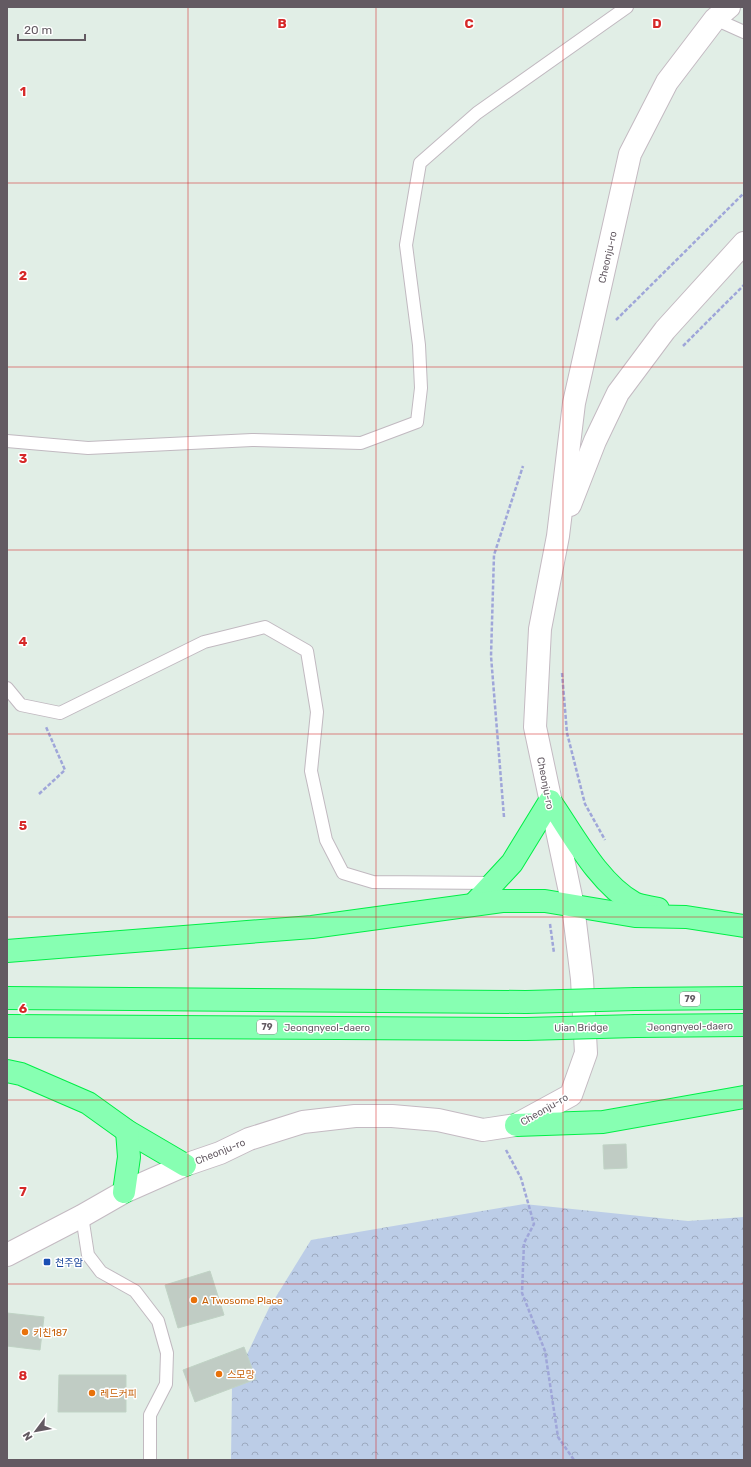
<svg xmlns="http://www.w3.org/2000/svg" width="751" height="1467" font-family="Rubik,'Noto Sans KR',sans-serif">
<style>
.forest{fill:url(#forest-crowns)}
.building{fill:#c0ccc4;stroke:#c0d3c5}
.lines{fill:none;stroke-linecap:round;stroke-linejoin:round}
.lane-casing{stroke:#c1b9c0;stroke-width:14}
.secondary-casing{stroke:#c4bac2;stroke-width:24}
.highway-casing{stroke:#00ef47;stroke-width:24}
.path{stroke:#9fa6d9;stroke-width:2.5;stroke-dasharray:4 2;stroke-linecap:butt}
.lane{stroke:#fff;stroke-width:12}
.secondary{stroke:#fff;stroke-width:22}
.highway{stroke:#87ffb2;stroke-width:22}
.highway-bridge-casing{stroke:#00ef47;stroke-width:24;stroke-linecap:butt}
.highway-bridge{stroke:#87ffb2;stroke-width:22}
.grid{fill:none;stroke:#d62828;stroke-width:1;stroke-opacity:0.55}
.transit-dot{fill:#1a4fb4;stroke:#fff;stroke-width:1.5}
.food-dot{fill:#e8710a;stroke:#fff;stroke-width:1.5}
.labels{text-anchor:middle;stroke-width:3;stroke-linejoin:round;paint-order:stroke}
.shield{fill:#fff;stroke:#928c91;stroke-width:1}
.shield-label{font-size:9px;font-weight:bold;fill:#635a62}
.street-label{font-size:10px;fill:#635a62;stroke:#fff}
.transit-label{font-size:10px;fill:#164399;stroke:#fff;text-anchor:start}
.food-label{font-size:10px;fill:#c56008;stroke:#fff;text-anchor:start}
.grid-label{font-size:13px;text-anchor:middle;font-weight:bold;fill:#d62828;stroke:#fff;stroke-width:3;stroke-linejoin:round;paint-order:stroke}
</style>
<defs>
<pattern id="forest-crowns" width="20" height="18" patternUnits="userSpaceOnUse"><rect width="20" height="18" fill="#bccde7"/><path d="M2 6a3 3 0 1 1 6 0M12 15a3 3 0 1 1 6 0" fill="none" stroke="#9ca9bf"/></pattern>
</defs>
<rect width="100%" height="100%" fill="#e1eee6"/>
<polygon class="forest" points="524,1204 688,1221 744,1217 744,1460 231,1460 232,1386 269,1308 311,1240"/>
<g class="building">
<polygon points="626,1144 627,1168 604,1169 603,1145"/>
<polygon points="210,1271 224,1315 178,1328 165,1285"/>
<polygon points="7,1313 44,1317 40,1350 7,1346"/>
<polygon points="244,1347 256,1379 195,1402 183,1370"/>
<polygon points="59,1375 126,1375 126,1412 58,1412"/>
</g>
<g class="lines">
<defs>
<g id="lane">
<polyline points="715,19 744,32"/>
<polyline points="7,441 88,448 252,440 361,443 417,422 421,388 419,345 406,245 420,163 477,113 627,7"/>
<polyline points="7,688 21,705 60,713 204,642 265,627 307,651 317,712 311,771 326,840 343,873 373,882 494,883"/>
<polyline points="82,1216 88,1255 101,1272 135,1291 158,1321 167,1353 166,1384 150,1415 150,1460"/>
</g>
<g id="secondary">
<polyline points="570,505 595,441 618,393 665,330 744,243"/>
<polyline points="7,1255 82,1216 124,1192 185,1165 220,1153 249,1139 303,1122 355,1116 392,1116 438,1120 483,1130 516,1125 571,1095 586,1053 582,979 573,906 535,727 540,629 558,536 574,403 630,154 667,82 715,19 729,7"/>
</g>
<g id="highway">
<path d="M475,903L512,863L550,801C573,834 598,883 634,903C640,906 650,907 658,909"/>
<polyline points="7,951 312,927 502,901 545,901 635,916 686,917 744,926"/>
<polyline points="7,998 526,1002"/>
<polyline points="636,999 744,998"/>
<polyline points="7,1026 526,1029"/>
<polyline points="636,1026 744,1025"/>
<polyline points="7,1071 21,1074 88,1103 127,1131 185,1165"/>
<polyline points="516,1125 603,1122 744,1097"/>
<polyline points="124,1192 129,1157 127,1131"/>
</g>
</defs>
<use href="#lane" class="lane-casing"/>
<use href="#secondary" class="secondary-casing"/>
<use href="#highway" class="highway-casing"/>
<g class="path">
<polyline points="616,320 744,193"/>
<polyline points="683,346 744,285"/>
<polyline points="562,673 567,733 585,804 605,840"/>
<polyline points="39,794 65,770 46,727"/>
<polyline points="504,817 491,656 494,555 523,466"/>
<polyline points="550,924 554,953"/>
<polyline points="506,1150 521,1178 534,1224 524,1243 522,1293 545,1351 558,1437 574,1460"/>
</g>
<use href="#lane" class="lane"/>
<use href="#secondary" class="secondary"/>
<use href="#highway" class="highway"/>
<defs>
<g id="highway-bridge">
<polyline points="526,1002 636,999"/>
<polyline points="526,1029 636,1026"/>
</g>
</defs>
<use href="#highway-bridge" class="highway-bridge-casing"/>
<use href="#highway-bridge" class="highway-bridge"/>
</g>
<path class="grid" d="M188,7V1460M376,7V1460M563,7V1460M7,183H744M7,367H744M7,550H744M7,734H744M7,917H744M7,1100H744M7,1284H744"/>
<rect class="transit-dot" x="43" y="1258" width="8" height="8" rx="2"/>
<g class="food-dot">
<circle cx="194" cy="1300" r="4"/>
<circle cx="25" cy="1332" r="4"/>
<circle cx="219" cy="1374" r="4"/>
<circle cx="92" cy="1393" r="4"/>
</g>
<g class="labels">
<g class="shield">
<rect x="680" y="992" width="20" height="14" rx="3"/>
<rect x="257" y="1020" width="20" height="14" rx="3"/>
</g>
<g class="shield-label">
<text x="690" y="1002">79</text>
<text x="267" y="1030">79</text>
</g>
<g class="street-label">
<text transform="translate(607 257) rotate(-77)" y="4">Cheonju-ro</text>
<text transform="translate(546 783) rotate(79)" y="4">Cheonju-ro</text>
<text transform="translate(690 1026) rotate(-1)" y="4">Jeongnyeol-daero</text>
<text x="327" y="1031">Jeongnyeol-daero</text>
<text transform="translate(581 1027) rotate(-1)" y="4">Uian Bridge</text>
<text transform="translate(544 1109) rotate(-30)" y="4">Cheonju-ro</text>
<text transform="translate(220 1151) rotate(-22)" y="4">Cheonju-ro</text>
</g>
<g class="transit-label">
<text x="55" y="1266">천주암</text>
</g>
<g class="food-label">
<text x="202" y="1304">A Twosome Place</text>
<text x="33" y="1336">키친187</text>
<text x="227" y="1378">스모망</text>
<text x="100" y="1397">레드커피</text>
</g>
</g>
<g class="grid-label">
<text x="282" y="28">B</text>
<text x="469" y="28">C</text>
<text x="657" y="28">D</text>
<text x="23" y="96">1</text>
<text x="23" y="280">2</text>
<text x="23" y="463">3</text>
<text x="23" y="646">4</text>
<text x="23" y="830">5</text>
<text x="23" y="1013">6</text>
<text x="23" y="1196">7</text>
<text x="23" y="1380">8</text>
</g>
<rect width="751" height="1467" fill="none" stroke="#635a62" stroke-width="16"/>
<g transform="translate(36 1431) rotate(238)" stroke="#ffffff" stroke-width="3" paint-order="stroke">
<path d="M0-3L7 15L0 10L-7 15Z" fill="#635a62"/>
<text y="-6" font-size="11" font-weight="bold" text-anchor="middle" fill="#635a62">N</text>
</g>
<path d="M18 34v6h67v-6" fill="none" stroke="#635a62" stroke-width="2"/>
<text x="24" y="34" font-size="12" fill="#635a62" stroke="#ffffff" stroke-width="3" paint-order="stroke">20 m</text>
</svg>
